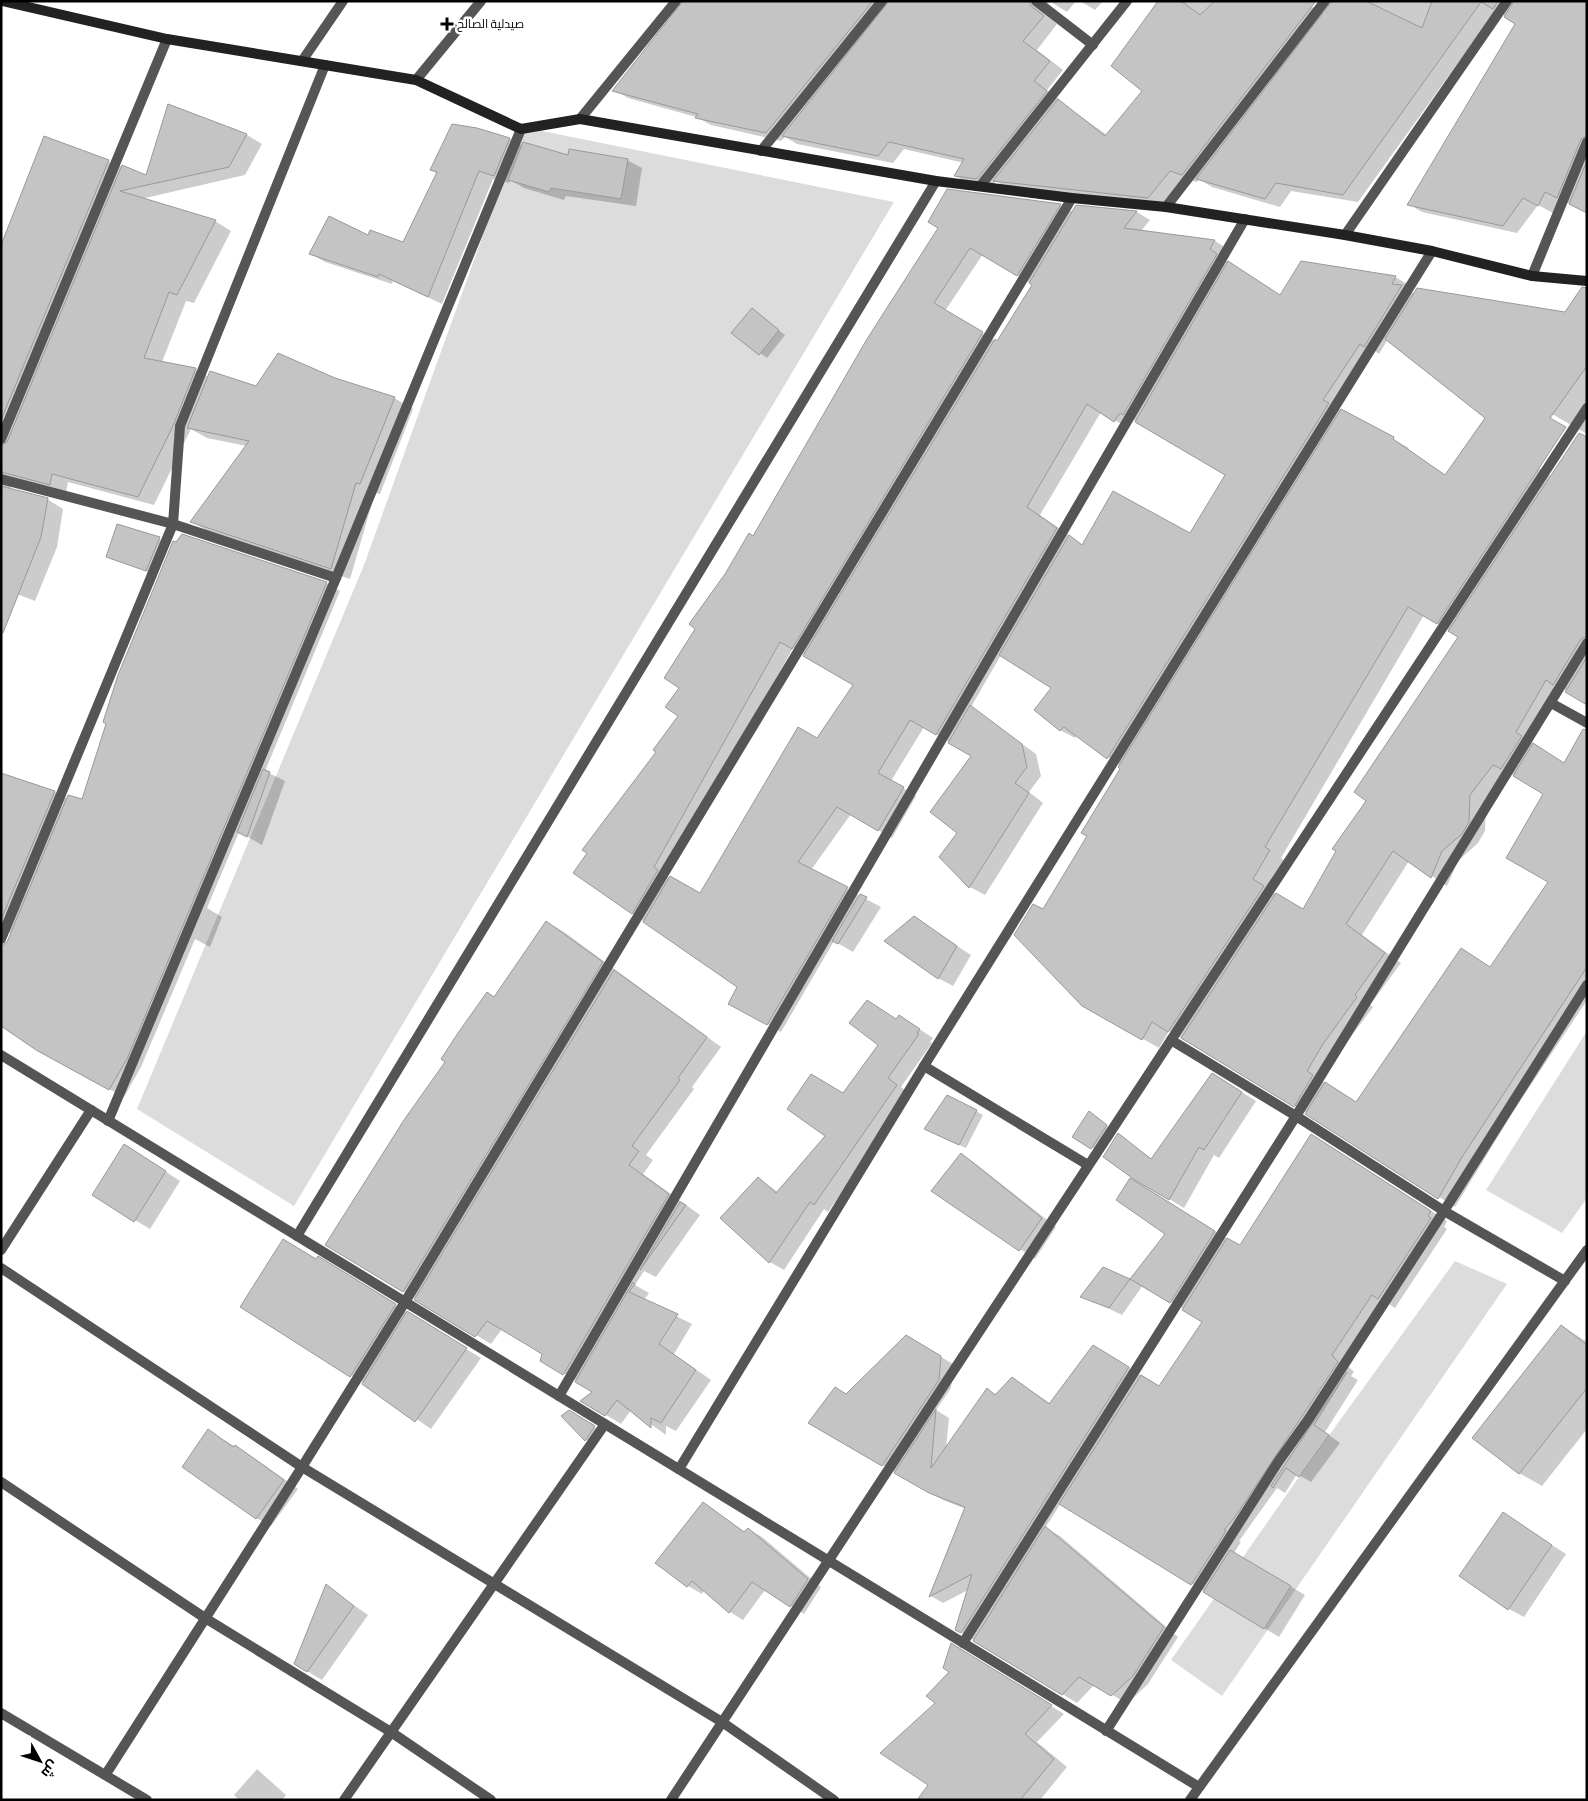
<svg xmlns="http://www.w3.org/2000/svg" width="1588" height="1801" font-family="Barlow,Cairo,sans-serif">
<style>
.green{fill:#dcdcdc}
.shadow{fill:#0003;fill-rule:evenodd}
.building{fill:#c4c4c4;stroke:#999}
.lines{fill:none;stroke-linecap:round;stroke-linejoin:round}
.street{stroke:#555;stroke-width:10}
.secondary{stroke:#222;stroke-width:10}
.poi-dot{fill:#000;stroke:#fff;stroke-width:2}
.labels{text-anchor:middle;stroke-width:5;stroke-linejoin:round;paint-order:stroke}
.poi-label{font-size:12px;fill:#000;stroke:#fff;text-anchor:start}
</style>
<rect width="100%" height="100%" fill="#fff"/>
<g class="green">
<polygon points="522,127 894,202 294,1206 137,1109 364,565"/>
<polygon points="1587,1031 1587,1198 1562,1233 1486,1190"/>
<polygon points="1455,1261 1507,1284 1222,1696 1171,1660 1299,1477"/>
</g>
<g class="shadow">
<polygon points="687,1 1076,1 1067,12 1051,2 1044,5 1044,13 1057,24 1037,50 1063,70 1047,90 1060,100 1059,101 1107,135 1144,91 1159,1 1301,1 1325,14 1348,1 1587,1 1587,213 1560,199 1553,213 1538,205 1517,233 1422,212 1409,204 1516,23 1496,10 1358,202 1291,191 1280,207 1212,187 1199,179 1197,182 1185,179 1162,206 1008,189 996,181 992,187 970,184 956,176 964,163 904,149 893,163 797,144 785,137 781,141 711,125 696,117 628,98 614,90"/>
<polygon points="1080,1 1103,1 1095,10"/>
<polygon points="169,106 247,135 262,144 245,175 141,199 215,221 231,231 194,303 186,301 162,362 195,369 209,377 257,388 334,379 394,398 413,409 380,494 375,493 350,579 211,533 192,522 247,446 207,438 191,429 154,505 68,482 66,493 13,483 10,490 47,499 63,509 57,547 35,601 1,588 1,248 44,138 147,176"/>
<polygon points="510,139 523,146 569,156 627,160 642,168 636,206 566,196 564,200 524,188 510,180 509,183 493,179 442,304 393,281 392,284 325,262 311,254 369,237 404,243 438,174 431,170"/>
<path d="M1060,205L1073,212L1076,207L1137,212L1150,220L1141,231L1215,241L1228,249L1223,258L1281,296L1395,277L1409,285L1407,290L1415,294L1566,313L1587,303V434L1491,379L1388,339L1379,354L1375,351L1337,408L1409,448L1408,449L1446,476L1494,440L1587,499V703L1562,688L1531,742L1565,764L1587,731V1000L1513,1112L1455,1207L1307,1113L1169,1031L1159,1048L1083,1005L1043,911L1089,836L1122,769L1121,766L1077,735L1075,738L1060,730L1053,688L1001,655L971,707L1036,754L1041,776L1029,792L1043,803L985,895L970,887L941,857L958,833L973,756L924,727L891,781L916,796L892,838L851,814L811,870L881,907L853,952L834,941L781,1032L730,1003L739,987L632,913L657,752L679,715L681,687L754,537L939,228ZM983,254L1033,285L997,342L945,311ZM1101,412L1128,428L1134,420L1227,475L1191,534L1083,545L1040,515ZM1424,615L1460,637L1304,910L1268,889L1285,861L1281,858ZM793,648L854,685L817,740L700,895L666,876ZM1510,773L1545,793L1550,882L1491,968L1357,1103L1322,1081L1339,1053L1373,1007L1370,1005L1401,963L1362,935L1409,861L1447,886L1458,861L1478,843L1485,831L1486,804Z"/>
<polygon points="752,309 785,335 767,358 733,333"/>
<polygon points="118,525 167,542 153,574 107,556"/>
<polygon points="326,583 340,591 265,771 285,781 262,845 239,832 207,908 222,917 210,947 195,939 141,1067 124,1097 52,1058 13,934 1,930 1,775 55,792 68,799 82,801"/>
<polygon points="914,918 971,955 953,986 938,978"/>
<polygon points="547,922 564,932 721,1047 692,1087 694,1089 646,1155 653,1160 643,1174 700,1215 656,1277 644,1271 635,1285 649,1293 644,1300 692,1324 674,1354 711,1380 676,1431 666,1426 666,1435 631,1410 621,1424 583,1401 594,1392 542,1360 544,1354 502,1329 491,1344 403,1291 495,998"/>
<polygon points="868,1001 897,1020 913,1025 933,1038 930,1042 932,1043 901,1087 910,1094 828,1212 824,1209 784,1270 770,1262 721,1218 758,1178 778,1192 827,1136 843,1095 879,1044"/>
<polygon points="1227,1083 1256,1101 1219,1158 1214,1155 1184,1208 1136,1179 1118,1135 1152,1159"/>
<polygon points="948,1096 983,1115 966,1148 932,1133"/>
<polygon points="1090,1113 1113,1130 1099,1152 1074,1136"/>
<polygon points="1328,1145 1447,1221 1444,1227 1447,1229 1395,1308 1389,1304 1348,1366 1354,1372 1351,1376 1358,1380 1325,1432 1340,1443 1311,1482 1297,1474 1285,1493 1277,1488 1239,1541 1241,1542 1234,1553 1305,1595 1279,1637 1061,1503 1045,1528 1060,1536 1178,1637 1148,1684 1127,1704 1095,1684 1077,1703 956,1629 968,1590 943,1603 931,1596 966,1509 943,1500 810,1423 847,1395 907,1337 953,1364 951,1388 936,1410 949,1418 946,1449 987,1389 997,1395 1013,1378 1051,1404 1106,1354 1160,1387 1204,1321 1143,1285 1122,1315 1082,1296 1103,1269 1130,1280 1166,1233 1145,1189 1241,1247"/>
<polygon points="139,1154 180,1181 150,1229 135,1220"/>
<polygon points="962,1155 976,1164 1056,1227 1035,1259 933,1191"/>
<polygon points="333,1267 481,1358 431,1429 364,1383 242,1306"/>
<polygon points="1562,1326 1587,1342 1587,1429 1542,1486 1519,1473"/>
<polygon points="569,1411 601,1431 593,1444 586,1440"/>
<polygon points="208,1431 250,1455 298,1489 271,1526 256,1518"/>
<polygon points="704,1503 745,1532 748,1529 762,1537 821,1587 804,1614 765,1590 743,1620 730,1612 704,1590 702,1594 688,1586"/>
<polygon points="1503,1514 1566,1554 1524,1617 1509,1609"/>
<polygon points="326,1586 368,1615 322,1680 295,1664"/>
<polygon points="964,1652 1064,1714 1037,1742 1067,1767 1040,1800 919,1800 930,1785 937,1703 951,1671"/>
<polygon points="257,1769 286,1795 282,1800 239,1800 234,1795"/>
</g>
<g class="building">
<polygon points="683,1 873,1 766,133 695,118 698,114 612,91"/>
<polygon points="889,1 1029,1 1031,6 1044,16 1023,41 1050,61 1034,81 1047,91 977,179 954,176 964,159 889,142 878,156 782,136"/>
<polygon points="1158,1 1181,1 1200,15 1215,1 1316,1 1182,175 1170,171 1148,198 993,181 1058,99 1105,136 1142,91 1111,66"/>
<polygon points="1332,1 1366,1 1422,28 1432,1 1498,1 1493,9 1481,2 1343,195 1276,183 1265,199 1196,179"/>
<polygon points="1514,1 1587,1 1587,135 1581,139 1557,198 1545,192 1538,206 1523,198 1503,226 1407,205 1515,24 1504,17"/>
<polygon points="168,104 247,134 229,167 120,191 216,220 177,295 169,292 144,358 196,368 173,426 138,497 52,474 50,485 1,472 1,446 7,442 122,165 146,175"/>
<polygon points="452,124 477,128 510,138 494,176 479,171 428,297 379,274 378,277 309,254 329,216 368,235 370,230 403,242 437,172 430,170"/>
<polygon points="44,136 109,160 1,420 1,245"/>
<polygon points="523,142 568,155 569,149 628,159 621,199 551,188 549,192 508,180"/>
<polygon points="1587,161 1587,213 1569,204"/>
<polygon points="947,189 1061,204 1017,276 970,248 934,303 983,332 792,649 780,642 654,867 658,870 632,914 573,873 587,853 582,850 656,752 653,750 678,716 665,707 679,688 664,678 695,629 689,624 725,574 749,533 753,536 867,339 938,228 928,222"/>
<polygon points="1076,205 1137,211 1124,228 1215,240 1210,249 1217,254 1123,415 1120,413 1114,422 1087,404 1027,507 1057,528 936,735 910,720 878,773 904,787 878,831 837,807 798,862 848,887 767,1025 728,1004 737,987 643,922 670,876 700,893 798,727 817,738 853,685 803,656 995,339 997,341 1032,285 1029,283"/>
<polygon points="1228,261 1280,295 1301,261 1396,276 1392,284 1402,285 1364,347 1360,344 1323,400 1329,403 1107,759 1064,727 1060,731 1034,710 1051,688 999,655 1069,535 1082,545 1113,491 1190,533 1225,475 1135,422"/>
<polygon points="1582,287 1587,288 1587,366 1550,418 1566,427 1437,624 1408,607 1265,847 1270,850 1253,879 1264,886 1168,1032 1152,1022 1142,1040 1082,1006 1014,935 1033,904 1043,909 1087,836 1081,833 1120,769 1118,767 1341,409 1394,437 1393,439 1445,475 1485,418 1385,339 1417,288 1565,312"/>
<polygon points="752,308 779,330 759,355 731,333"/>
<polygon points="278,353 335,378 395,397 360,484 356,483 331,569 190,522 249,441 187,428 210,371 256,386"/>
<polygon points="1579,433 1587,437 1587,636 1581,639 1553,685 1546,680 1516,732 1522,736 1501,769 1493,765 1470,795 1469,822 1462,834 1442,851 1431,878 1393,851 1346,924 1385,953 1355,995 1357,997 1323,1044 1307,1071 1313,1075 1294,1107 1181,1038 1276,893 1303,909 1336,851 1332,849 1366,801 1354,792 1458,637 1448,631"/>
<polygon points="1,486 48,498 41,537 3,633 1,633"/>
<polygon points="117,524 160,537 146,571 106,557"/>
<polygon points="182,534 327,582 127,1059 109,1090 36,1050 1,1026 1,946 7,942 68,795 82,799 106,724 103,722 118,675 173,541 176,542"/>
<polygon points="1587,657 1587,705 1565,692"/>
<polygon points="970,705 1022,744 1027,767 1015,783 1029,793 969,888 939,857 957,833 930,812 971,756 948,743"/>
<polygon points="1583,729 1587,730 1587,967 1462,1157 1438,1199 1305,1114 1325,1082 1356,1102 1461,948 1490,967 1548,882 1506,858 1543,794 1513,776 1533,743 1564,763"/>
<polygon points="263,769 270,772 247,837 237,832"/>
<polygon points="1,773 55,791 1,920"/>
<polygon points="860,894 867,897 838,944 832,941"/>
<polygon points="914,916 957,946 938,979 884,941"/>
<polygon points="546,921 603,962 403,1292 325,1245 404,1120 445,1062 441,1059 458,1033 487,992 494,997"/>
<polygon points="614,970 707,1037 678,1078 680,1080 632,1146 639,1151 629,1165 669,1194 563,1375 540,1361 542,1354 487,1321 475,1337 414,1300"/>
<polygon points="867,1000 896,1019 899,1015 920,1029 917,1033 919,1034 888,1078 897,1085 814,1205 810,1202 769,1263 720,1218 758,1177 776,1193 825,1136 787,1109 811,1074 843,1093 878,1045 849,1023"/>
<polygon points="1212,1073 1242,1092 1204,1150 1199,1147 1169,1200 1135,1180 1103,1157 1118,1133 1151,1159"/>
<polygon points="947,1095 977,1110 959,1145 924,1129"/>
<polygon points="1089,1111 1107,1125 1091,1149 1072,1137"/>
<polygon points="1311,1134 1431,1211 1428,1216 1431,1218 1378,1299 1372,1295 1332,1355 1338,1362 1235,1517 1224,1530 1226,1531 1191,1585 1059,1504 1141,1375 1159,1386 1202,1322 1182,1310 1227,1238 1240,1245"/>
<polygon points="124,1144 166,1171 134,1222 92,1195"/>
<polygon points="961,1153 1042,1218 1019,1251 931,1191"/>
<polygon points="1130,1178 1215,1231 1170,1303 1130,1279 1165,1234 1116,1200"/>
<polygon points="680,1202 686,1205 640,1270"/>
<polygon points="283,1239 316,1259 318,1256 396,1304 350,1377 240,1307"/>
<polygon points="1103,1267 1130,1279 1109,1308 1080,1297"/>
<polygon points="633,1282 635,1284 629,1292 678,1314 659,1344 696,1370 661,1423 651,1418 651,1428 617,1400 605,1416 580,1401 592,1392 575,1382"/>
<polygon points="407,1311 467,1348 415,1422 362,1384"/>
<polygon points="1561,1325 1587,1345 1587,1388 1519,1474 1472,1438"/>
<polygon points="906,1335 941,1356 939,1380 882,1466 808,1423 835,1387 846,1394"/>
<polygon points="1093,1345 1129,1367 961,1633 955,1630 972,1574 929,1597 965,1507 929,1493 894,1473 936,1409 931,1468 987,1388 995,1395 1012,1377 1049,1404"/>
<polygon points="1347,1372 1314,1425 1329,1435 1299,1477 1286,1468 1273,1488 1271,1486 1284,1466"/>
<polygon points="569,1410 595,1426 585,1441 561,1416"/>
<polygon points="208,1429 233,1447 235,1445 284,1480 256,1519 182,1467"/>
<polygon points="703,1502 744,1532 748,1528 808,1579 790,1607 752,1582 729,1613 692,1581 687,1587 655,1563"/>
<polygon points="1503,1512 1552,1545 1508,1610 1459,1576"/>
<polygon points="1045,1526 1164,1627 1133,1676 1111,1696 1079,1677 1062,1695 973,1641"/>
<polygon points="1230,1550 1291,1586 1264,1629 1203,1592"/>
<polygon points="326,1584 354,1606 307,1672 294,1664"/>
<polygon points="951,1643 1052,1705 1025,1734 1054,1759 1020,1800 917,1800 928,1785 880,1753 935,1703 926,1696 949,1672 943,1668"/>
</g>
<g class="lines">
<g class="street">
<polyline points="1036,1 1093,45"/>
<polyline points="302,61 343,1"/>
<polyline points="416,80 481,1"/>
<polyline points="580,119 676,1"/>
<polyline points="761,151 882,1"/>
<polyline points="981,185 1127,1"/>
<polyline points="1166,207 1325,1"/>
<polyline points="1345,235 1507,1"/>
<polyline points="1532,276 1587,142"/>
<polyline points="1,439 167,39"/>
<polyline points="1,479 173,524 336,578"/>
<polyline points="1551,703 1587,723"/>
<polyline points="1,939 173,524 180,426 325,65"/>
<polyline points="1171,1040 1296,1116 1444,1211 1565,1281"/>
<polyline points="1,1055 1199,1787"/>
<polyline points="924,1066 1088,1165"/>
<polyline points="108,1121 336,578 521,129"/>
<polyline points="297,1236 936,181"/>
<polyline points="1,1250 91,1110"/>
<polyline points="1,1268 302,1467 722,1722 834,1800"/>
<polyline points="559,1396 1245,219"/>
<polyline points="679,1469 924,1066 1432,251"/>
<polyline points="1,1482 205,1618 391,1732 491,1800"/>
<polyline points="963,1643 1296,1116 1587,643"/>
<polyline points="1,1713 147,1800"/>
<polyline points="1106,1731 1278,1462 1308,1420 1444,1211 1587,985"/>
<polyline points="106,1774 302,1467 405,1302 1072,198"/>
<polyline points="344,1800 605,1424"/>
<polyline points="671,1800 1587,408"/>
<polyline points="1190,1800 1587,1250"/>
</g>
<polyline class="secondary" points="2,1 167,39 416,80 521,129 580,119 936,181 1072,198 1166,207 1345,235 1432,251 1532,276 1587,281"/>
</g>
<path class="poi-dot" d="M444.5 16.5h5v5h5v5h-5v5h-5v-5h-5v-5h5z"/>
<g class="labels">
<g class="poi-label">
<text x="457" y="28">صيدلية الصالح</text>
</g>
</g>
<rect width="1588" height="1801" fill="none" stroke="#000000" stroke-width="5"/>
<g transform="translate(40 1761) rotate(130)" stroke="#ffffff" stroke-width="4" paint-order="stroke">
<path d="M0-4L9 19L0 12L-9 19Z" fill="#000000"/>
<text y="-8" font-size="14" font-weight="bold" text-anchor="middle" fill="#000000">ش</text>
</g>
</svg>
